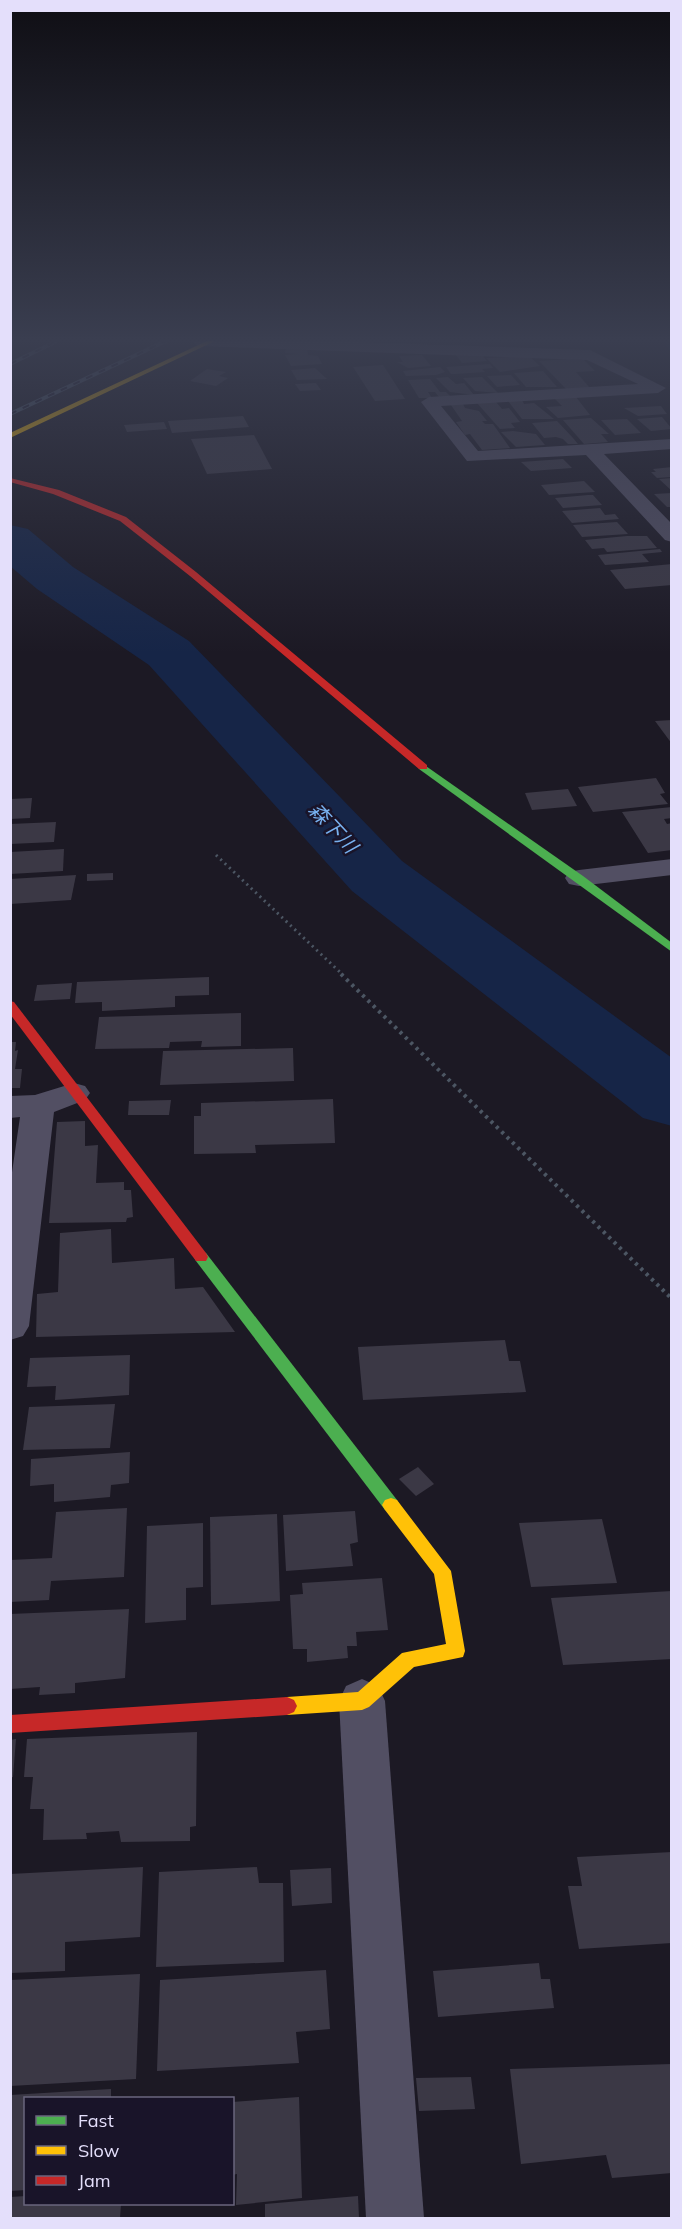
<svg xmlns="http://www.w3.org/2000/svg" width="682" height="2229" font-family="Mulish,'Noto Sans JP',sans-serif">
<style>
.lines{fill:none;stroke-linecap:round;stroke-linejoin:round}
.stream{fill:#162547;fill-rule:evenodd}
.river{fill:#162547;fill-rule:evenodd}
.building{fill:#3b3845}
.path-far1{stroke:#4c5663;stroke-width:3;stroke-dasharray:2 4;stroke-linecap:butt}
.path{stroke:#4c5663;stroke-width:4;stroke-dasharray:3 4.5;stroke-linecap:butt}
.street{fill:#524f63;fill-rule:evenodd}
.fast{fill:#4caf50;fill-rule:evenodd}
.slow{fill:#ffc107;fill-rule:evenodd}
.jam{fill:#c62828;fill-rule:evenodd}
.rail-casing{stroke:#4c5a6b;stroke-width:4}
.rail{stroke:#191429;stroke-width:2;stroke-dasharray:7;stroke-linecap:butt}
.labels{text-anchor:middle;stroke-width:5;stroke-linejoin:round;paint-order:stroke}
.far-water-label{font-size:20px;font-style:italic;fill:#78b1f0;stroke:#191429}
</style>
<rect width="100%" height="100%" fill="#1c1924"/>
<g class="lines">
<polygon class="stream" points="662,341 668,341 672,346 672,353"/>
<polygon class="river" points="10,525 28,529 73,567 189,641 402,861 672,1058 672,1126 643,1118 352,891 149,665 37,589 10,566"/>
</g>
<g class="building">
<polygon points="286,349 307,349 308,355 318,356 322,364 291,366 285,355 299,354 285,353"/>
<polygon points="472,354 482,355 487,361 462,363 456,355"/>
<polygon points="422,355 431,366 408,368 397,362 403,362 399,356"/>
<polygon points="529,356 540,366 500,372 486,358"/>
<polygon points="569,359 584,360 595,371 576,372 590,388 567,390 539,361"/>
<polygon points="490,364 493,368 482,369 485,372 455,374 451,374 446,367"/>
<polygon points="383,365 387,371 405,399 375,401 353,367"/>
<polygon points="440,367 445,372 436,375 406,376 403,371"/>
<polygon points="315,368 327,379 297,380 291,370"/>
<polygon points="207,369 226,372 219,376 228,378 216,386 190,381"/>
<polygon points="543,371 557,387 526,387 514,373"/>
<polygon points="511,375 520,385 497,387 487,376"/>
<polygon points="448,377 456,384 464,383 474,395 450,392 436,378"/>
<polygon points="482,377 498,393 475,391 463,378"/>
<polygon points="430,379 440,392 446,392 450,396 439,397 435,392 428,392 432,398 419,398 408,380"/>
<polygon points="316,383 321,390 300,391 295,384"/>
<polygon points="576,397 590,415 558,418 546,407 562,406 554,398"/>
<polygon points="522,400 524,404 534,403 554,419 522,419 508,401"/>
<polygon points="496,402 502,409 509,408 520,422 511,423 515,428 500,429 477,403"/>
<polygon points="463,404 465,408 479,411 487,421 482,421 485,424 493,424 510,448 482,450 470,434 465,435 456,422 462,421 451,405"/>
<polygon points="661,406 667,414 638,416 624,408"/>
<polygon points="243,416 249,427 172,433 168,421"/>
<polygon points="662,417 672,429 651,431 637,419"/>
<polygon points="591,418 609,434 601,434 608,442 584,444 563,420"/>
<polygon points="627,419 641,433 615,435 601,420"/>
<polygon points="557,421 573,438 578,444 568,444 563,439 556,437 544,438 532,423"/>
<polygon points="164,422 167,429 127,432 124,425"/>
<polygon points="513,431 536,434 545,445 516,447 501,432"/>
<polygon points="254,435 272,469 207,474 191,439"/>
<polygon points="563,459 572,468 531,471 521,462"/>
<polygon points="672,467 672,477 657,478 651,472 656,472 653,469"/>
<polygon points="672,478 672,491 659,479"/>
<polygon points="584,481 595,492 549,495 541,485"/>
<polygon points="672,493 672,507 667,507 654,494"/>
<polygon points="588,495 593,495 602,505 563,508 555,498"/>
<polygon points="600,508 605,515 615,514 619,519 572,523 562,511"/>
<polygon points="617,522 628,534 582,537 573,525"/>
<polygon points="627,536 647,536 657,548 607,552 604,548 592,549 585,540"/>
<polygon points="660,549 662,552 642,554 649,562 605,565 598,555"/>
<polygon points="672,564 672,585 625,589 610,570"/>
<polygon points="672,720 672,744 655,721"/>
<polygon points="656,778 665,793 660,794 668,804 593,812 578,787"/>
<polygon points="568,789 577,806 532,810 525,793"/>
<polygon points="32,798 30,818 10,819 10,799"/>
<polygon points="672,807 672,818 664,819 667,824 672,823 672,850 648,853 622,812"/>
<polygon points="56,822 54,842 10,844 10,824"/>
<polygon points="64,849 63,871 10,874 10,852"/>
<polygon points="113,873 113,880 87,881 87,874"/>
<polygon points="76,875 71,900 10,904 10,879"/>
<polygon points="209,977 209,995 175,996 175,1007 102,1011 102,1002 75,1003 77,982"/>
<polygon points="72,983 70,999 34,1001 37,985"/>
<polygon points="241,1013 241,1046 201,1047 202,1041 170,1042 169,1048 95,1049 99,1017"/>
<polygon points="10,1042 16,1042 15,1051 18,1050 15,1069 22,1069 20,1088 10,1088"/>
<polygon points="293,1048 294,1081 160,1085 163,1051"/>
<polygon points="333,1099 335,1143 255,1145 256,1153 194,1154 194,1116 201,1116 201,1103"/>
<polygon points="171,1100 169,1115 128,1115 129,1101"/>
<polygon points="85,1121 85,1146 98,1145 96,1183 124,1182 124,1190 131,1190 133,1217 127,1218 126,1222 49,1223 57,1122"/>
<polygon points="111,1229 112,1263 174,1258 175,1289 203,1287 235,1332 36,1337 37,1294 58,1292 60,1233"/>
<polygon points="505,1340 509,1361 520,1361 526,1392 363,1400 358,1347"/>
<polygon points="130,1355 129,1395 55,1400 56,1386 27,1387 30,1358"/>
<polygon points="115,1404 110,1448 23,1450 29,1407"/>
<polygon points="130,1452 129,1483 111,1485 110,1497 54,1502 54,1484 30,1486 31,1459"/>
<polygon points="418,1467 434,1484 416,1496 399,1479"/>
<polygon points="127,1508 124,1577 51,1581 49,1600 10,1602 10,1560 52,1558 56,1512"/>
<polygon points="355,1511 358,1542 350,1544 353,1566 286,1571 283,1515"/>
<polygon points="277,1514 280,1601 211,1605 210,1517"/>
<polygon points="602,1519 617,1583 531,1587 519,1523"/>
<polygon points="203,1523 203,1587 186,1588 186,1620 145,1623 147,1526"/>
<polygon points="382,1578 388,1630 356,1632 357,1646 347,1646 348,1658 307,1662 307,1649 293,1649 290,1595 303,1594 302,1583"/>
<polygon points="672,1591 672,1659 563,1665 551,1598"/>
<polygon points="129,1609 125,1678 75,1683 75,1693 39,1695 40,1687 10,1689 10,1614"/>
<polygon points="197,1732 196,1826 190,1827 190,1841 121,1842 119,1831 86,1833 87,1839 43,1840 44,1809 30,1809 33,1777 24,1777 27,1739"/>
<polygon points="16,1739 13,1777 10,1778 10,1740"/>
<polygon points="672,1852 672,1943 579,1949 568,1886 582,1886 577,1857"/>
<polygon points="143,1867 140,1937 65,1942 65,1971 10,1973 10,1874"/>
<polygon points="257,1867 259,1883 283,1883 284,1962 156,1967 159,1872"/>
<polygon points="331,1868 332,1903 292,1906 290,1870"/>
<polygon points="539,1963 541,1979 550,1979 554,2008 438,2017 433,1971"/>
<polygon points="326,1970 330,2029 296,2032 299,2063 157,2071 160,1980"/>
<polygon points="140,1974 136,2079 10,2086 10,1980"/>
<polygon points="672,2064 672,2173 612,2178 606,2155 521,2164 510,2069"/>
<polygon points="471,2077 475,2109 419,2111 416,2078"/>
<polygon points="111,2089 111,2098 26,2098 26,2190 10,2191 10,2095"/>
<polygon points="299,2097 302,2198 236,2205 237,2174 232,2175 232,2102"/>
<polygon points="26,2196 26,2204 121,2204 120,2218 10,2218 10,2197"/>
<polygon points="358,2196 359,2218 265,2218 265,2204"/>
</g>
<g class="lines">
<polyline class="path-far1" points="216,855 343,975"/>
<polyline class="path" points="341,974 672,1299"/>
<g class="street">
<polygon points="191,341 326,341 590,350 666,388 658,393 441,406 478,451 672,439 672,449 604,454 672,524 672,542 665,540 586,455 467,461 421,402 429,397 638,384 587,360 198,346"/>
<polygon points="672,859 672,875 579,886 569,884 565,878 569,872 579,870"/>
<polygon points="74,1083 85,1086 90,1093 85,1100 54,1112 29,1326 23,1336 10,1340 10,1186 20,1117 10,1118 10,1096 35,1095"/>
<polygon points="362,1679 378,1686 385,1701 424,2218 366,2218 339,1701 346,1686"/>
</g>
<g class="fast">
<polygon points="423,764 583,876 672,943 672,952 419,769 418,767"/>
<polygon points="201,1252 206,1253 397,1500 400,1505 397,1510 391,1512 385,1510 196,1261 194,1257 196,1253"/>
</g>
<g class="slow">
<polygon points="207,341 215,341 10,438 10,433"/>
<polygon points="391,1498 397,1500 451,1571 465,1651 463,1657 414,1667 369,1707 362,1710 287,1715 280,1712 277,1706 280,1700 287,1697 358,1692 402,1653 446,1644 434,1574 385,1510 382,1505 385,1500"/>
</g>
<g class="jam">
<polygon points="10,478 59,490 126,517 196,572 427,765 427,769 419,769 190,576 120,521 53,494 10,482"/>
<polygon points="10,1001 14,1002 206,1253 208,1257 206,1261 196,1261 10,1014"/>
<polygon points="287,1697 294,1700 297,1706 294,1712 287,1715 10,1733 10,1715"/>
</g>
<defs>
<g id="rail">
<polyline points="10,364 57,341"/>
<polyline points="10,414 166,341"/>
</g>
</defs>
<use href="#rail" class="rail-casing"/>
<use href="#rail" class="rail"/>
</g>
<linearGradient id="sky" x2="0" y2="1"><stop stop-color="#0f0e14"/><stop offset="0.52" stop-color="#3a3e50"/><stop offset="1" stop-color="#3a3e50" stop-opacity="0"/></linearGradient>
<rect width="682" height="653" fill="url(#sky)"/>
<g class="labels">
<g class="far-water-label">
<text transform="translate(333 828) rotate(47)" y="7">森下川</text>
</g>
</g>
<rect width="682" height="2229" fill="none" stroke="#e4dffb" stroke-width="24"/>
<rect x="24" y="2097" width="210" height="108" fill="#191429" stroke="#6a657d" stroke-width="1.5"/>
<rect x="36" y="2116" width="30" height="9" fill="#4caf50" stroke="#6a657d" stroke-width="1.5"/>
<text x="78" y="2127" font-size="18" fill="#e4dffb">Fast</text>
<rect x="36" y="2146" width="30" height="9" fill="#ffc107" stroke="#6a657d" stroke-width="1.5"/>
<text x="78" y="2157" font-size="18" fill="#e4dffb">Slow</text>
<rect x="36" y="2176" width="30" height="9" fill="#c62828" stroke="#6a657d" stroke-width="1.5"/>
<text x="78" y="2187" font-size="18" fill="#e4dffb">Jam</text>
</svg>
